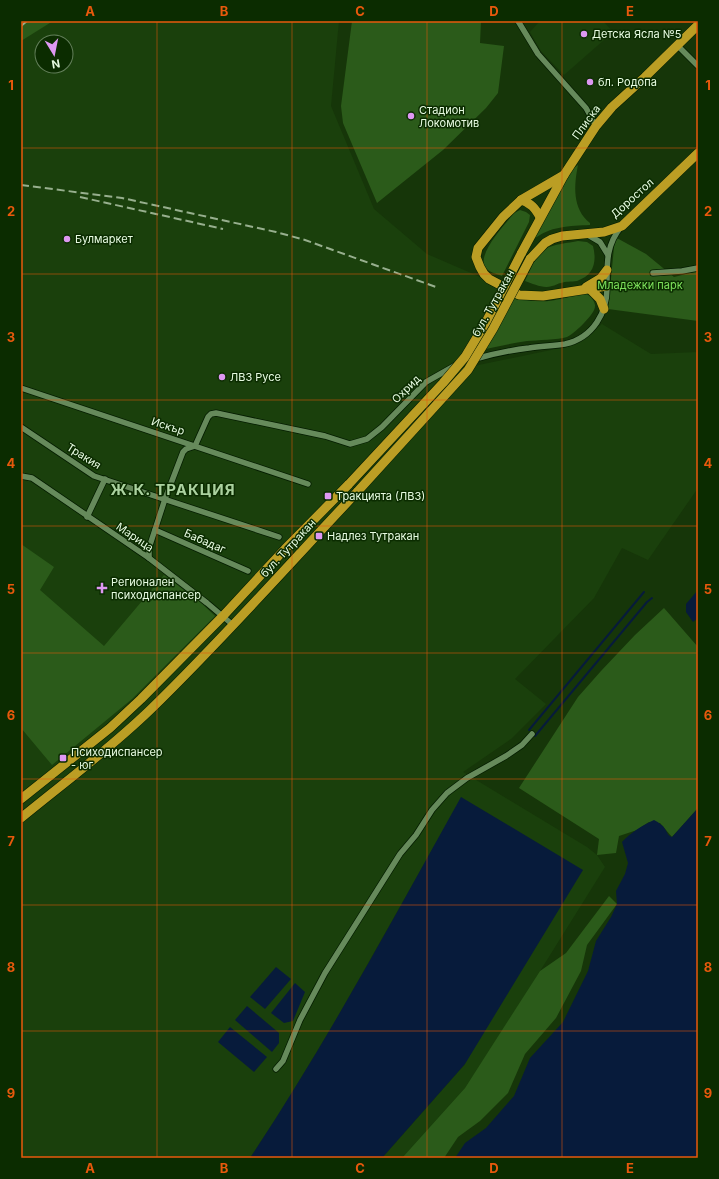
<svg xmlns="http://www.w3.org/2000/svg" width="719" height="1179" font-family="Inter,sans-serif">
<style>
.built{fill:#1a400c;fill-rule:evenodd}
.green{fill:#2b5b1a}
.water{fill:#071b3b}
.lines{fill:none;stroke-linecap:round;stroke-linejoin:round}
.stream{stroke:#071b3b;stroke-width:2}
.minor-casing{stroke:#041c00;stroke-width:7}
.primary-casing{stroke:#041c00;stroke-width:10}
.minor{stroke:#668a5b;stroke-width:5.5}
.primary{stroke:#bb9e24;stroke-width:9}
.rail{stroke:#97af8e;stroke-width:2;stroke-dasharray:8 4;stroke-linecap:butt}
.primary-bridge-casing{stroke:#041c00;stroke-width:10;stroke-linecap:butt}
.primary-bridge{stroke:#bb9e24;stroke-width:9}
.grid{fill:none;stroke:#e8590c;stroke-width:1;stroke-opacity:0.55}
.poi-dot{fill:#de98f2;stroke:#0b2c00;stroke-width:1.5}
.labels{text-anchor:middle;stroke-width:3;stroke-linejoin:round;paint-order:stroke}
.poi-label{font-size:11px;fill:#e8fce2;stroke:#0b2c00;text-anchor:start}
.street-label{font-size:11px;fill:#e8fce2;stroke:#0b2c00}
.park-label{font-size:11px;fill:#7de15b;stroke:#0b2c00}
.district-label{font-size:15px;font-weight:bold;letter-spacing:1px;fill:#abd29f;stroke:#0b2c00}
.neatline{fill:none;stroke:#e8590c;stroke-width:1.5}
.grid-label{font-size:13px;text-anchor:middle;font-weight:bold;fill:#e8590c}
</style>
<rect width="100%" height="100%" fill="#163609"/>
<g class="built">
<path d="M21,21H339L331,106L374,209L427,254L478,276L512,296L469,367L575,345L602,324L651,354L698,352V488L648,560L622,548L594,598L515,679L546,704L511,739L463,772L587,847L597,855L605,867L502,1032L465,1088L402,1158H382L465,1064L462,797L336,1020L284,1106L250,1158H21ZM42,42H66V66H42Z"/>
<polygon points="540,21 603,21 613,32 564,75 541,51 530,32"/>
</g>
<g class="green">
<polygon points="27,21 53,21 21,41 21,26"/>
<polygon points="352,21 481,21 480,43 504,46 498,93 486,108 443,150 377,203 343,123 341,106"/>
<path d="M578,165C574,185 572,209 590,223V225C570,226 549,226 533,240C543,220 560,176 578,165Z"/>
<path d="M520,210L526,212L530,215L529,222L502,276C497,274 488,272 485,267C477,253 506,224 514,213Z"/>
<polygon points="615,237 646,254 674,277 698,271 698,321 608,309"/>
<path d="M578,241L587,242L593,246C597,262 594,275 577,281C571,282 566,281 561,283C558,283 555,286 552,286C543,289 534,284 525,281C530,271 535,256 545,249C554,244 568,243 578,241Z"/>
<path d="M584,292C602,304 595,311 584,323C579,328 573,334 567,337C558,340 537,340 527,341C512,343 496,347 481,350L514,297C541,305 558,301 584,292Z"/>
<polygon points="21,544 54,567 40,590 104,646 164,575 200,602 215,616 132,699 52,765 21,728"/>
<polygon points="664,608 698,647 698,808 672,837 660,823 649,822 637,830 619,836 616,853 597,855 599,839 519,788 578,697 601,671 635,635"/>
<polygon points="609,896 617,904 587,945 581,971 556,1018 525,1054 508,1093 480,1121 458,1137 444,1158 402,1158 465,1088 540,971 566,953"/>
</g>
<g class="water">
<polygon points="698,590 698,618 693,622 686,612 686,604"/>
<path d="M461,797L583,870L465,1064L382,1158H250C327,1042 393,919 461,797Z"/>
<path d="M698,808V1158H455L465,1143L486,1128L514,1096L530,1058L563,1022L588,971L596,941L611,917L617,904L616,891L625,874L628,863L622,842C630,833 643,825 654,820C659,823 663,825 665,829C668,833 667,835 672,837Z"/>
<polygon points="276,967 291,979 265,1009 250,997"/>
<polygon points="295,983 305,992 293,1021 284,1023 271,1013"/>
<polygon points="247,1006 279,1033 279,1043 272,1052 235,1020"/>
<polygon points="230,1027 267,1057 254,1072 218,1042"/>
</g>
<g class="lines">
<g class="stream">
<polyline points="529,730 644,592"/>
<polyline points="535,736 647,602 652,598"/>
</g>
<defs>
<g id="minor">
<polyline points="518,21 538,54 586,108 596,126"/>
<polyline points="677,45 698,66"/>
<polyline points="588,235 600,242 608,255"/>
<polyline points="653,273 682,271 698,268"/>
<path d="M475,359C493,354 511,350 529,348C541,346 554,346 565,344C593,338 608,312 607,285C607,264 606,245 621,227"/>
<polyline points="21,388 308,484"/>
<polyline points="21,427 94,476 279,537"/>
<polyline points="21,476 32,478 149,558 207,603 233,625"/>
<polyline points="87,517 105,479"/>
<polyline points="155,530 248,571"/>
<polyline points="149,558 149,548 165,499 183,452 186,449 195,446 208,417 211,414 216,413 325,436 350,444 367,439 382,427 426,382 456,365"/>
<polyline points="276,1069 283,1061 300,1020 325,973 400,854 416,835 432,810 447,793 467,778 506,756 522,745 532,734"/>
</g>
<g id="primary">
<polyline points="564,175 521,200 503,217 478,248 476,257 480,267 484,274 489,279 519,295 543,296 607,286"/>
<path d="M521,200C531,203 535,208 540,217"/>
<polyline points="521,254 564,175 596,126 612,107 645,77 698,25"/>
<polyline points="530,259 545,243 552,239 562,236 604,232 622,226 698,153"/>
<polyline points="586,287 601,278 607,270"/>
<polyline points="590,289 600,299 604,309"/>
<polyline points="21,799 110,728 141,699 223,616 285,549 349,484"/>
<path d="M21,818C65,782 111,748 151,709C223,639 289,564 358,491"/>
</g>
</defs>
<use href="#minor" class="minor-casing"/>
<use href="#primary" class="primary-casing"/>
<use href="#minor" class="minor"/>
<use href="#primary" class="primary"/>
<g class="rail">
<polyline points="21,26 27,21"/>
<polyline points="21,185 122,198 276,232 305,240 436,287"/>
<polyline points="80,197 223,229"/>
</g>
<defs>
<g id="primary-bridge">
<polyline points="349,484 443,383 465,357 486,322 521,254"/>
<polyline points="358,491 468,370 493,329 530,259"/>
</g>
</defs>
<use href="#primary-bridge" class="primary-bridge-casing"/>
<use href="#primary-bridge" class="primary-bridge"/>
</g>
<path class="grid" d="M157,21V1158M292,21V1158M427,21V1158M562,21V1158M21,148H698M21,274H698M21,400H698M21,526H698M21,653H698M21,779H698M21,905H698M21,1031H698"/>
<g class="poi-dot">
<circle cx="584" cy="34" r="4"/>
<circle cx="590" cy="82" r="4"/>
<circle cx="411" cy="116" r="4"/>
<circle cx="67" cy="239" r="4"/>
<circle cx="222" cy="377" r="4"/>
<rect x="324" y="492" width="8" height="8" rx="2"/>
<rect x="315" y="532" width="8" height="8" rx="2"/>
<path d="M100 582h4v4h4v4h-4v4h-4v-4h-4v-4h4z"/>
<rect x="59" y="754" width="8" height="8" rx="2"/>
</g>
<g class="labels">
<g class="poi-label">
<text x="592" y="38">Детска Ясла №5</text>
<text x="598" y="86">бл. Родопа</text>
<text x="419" y="114">Стадион<tspan x="419" dy="13">Локомотив</tspan></text>
<text x="75" y="243">Булмаркет</text>
<text x="230" y="381">ЛВЗ Русе</text>
<text x="336" y="500">Тракцията (ЛВЗ)</text>
<text x="327" y="540">Надлез Тутракан</text>
<text x="111" y="586">Регионален<tspan x="111" dy="13">психодиспансер</tspan></text>
<text x="71" y="756">Психодиспансер<tspan x="71" dy="13">- юг</tspan></text>
</g>
<g class="street-label">
<text transform="translate(586 122) rotate(-54)" y="4">Плиска</text>
<text transform="translate(632 198) rotate(-42)" y="4">Доростол</text>
<text transform="translate(493 303) rotate(-61)" y="4">бул. Тутракан</text>
<text transform="translate(406 389) rotate(-45)" y="4">Охрид</text>
<text transform="translate(168 426) rotate(18)" y="4">Искър</text>
<text transform="translate(84 456) rotate(32)" y="4">Тракия</text>
<text transform="translate(135 537) rotate(34)" y="4">Марица</text>
<text transform="translate(205 541) rotate(24)" y="4">Бабадаг</text>
<text transform="translate(288 548) rotate(-47)" y="4">бул. Тутракан</text>
</g>
<g class="park-label">
<text x="640" y="289">Младежки парк</text>
</g>
<g class="district-label">
<text x="173" y="495">Ж.К. ТРАКЦИЯ</text>
</g>
</g>
<rect width="719" height="1179" fill="none" stroke="#0b2c00" stroke-width="44"/>
<g transform="translate(54 54) rotate(170)"><circle r="19" fill="#0b2c00" stroke="#637f5a"/>
<path d="M0-3L7 15L0 10L-7 15Z" fill="#de98f2"/>
<text y="-6" font-size="11" font-weight="bold" text-anchor="middle" fill="#e8fce2">N</text>
</g>
<rect x="22" y="22" width="675" height="1135" class="neatline"/>
<g class="grid-label">
<text x="90" y="16">A</text>
<text x="224" y="16">B</text>
<text x="360" y="16">C</text>
<text x="494" y="16">D</text>
<text x="630" y="16">E</text>
<text x="11" y="90">1</text>
<text x="708" y="90">1</text>
<text x="11" y="216">2</text>
<text x="708" y="216">2</text>
<text x="11" y="342">3</text>
<text x="708" y="342">3</text>
<text x="11" y="468">4</text>
<text x="708" y="468">4</text>
<text x="11" y="594">5</text>
<text x="708" y="594">5</text>
<text x="11" y="720">6</text>
<text x="708" y="720">6</text>
<text x="11" y="846">7</text>
<text x="708" y="846">7</text>
<text x="11" y="972">8</text>
<text x="708" y="972">8</text>
<text x="11" y="1098">9</text>
<text x="708" y="1098">9</text>
<text x="90" y="1173">A</text>
<text x="224" y="1173">B</text>
<text x="360" y="1173">C</text>
<text x="494" y="1173">D</text>
<text x="630" y="1173">E</text>
</g>
</svg>
